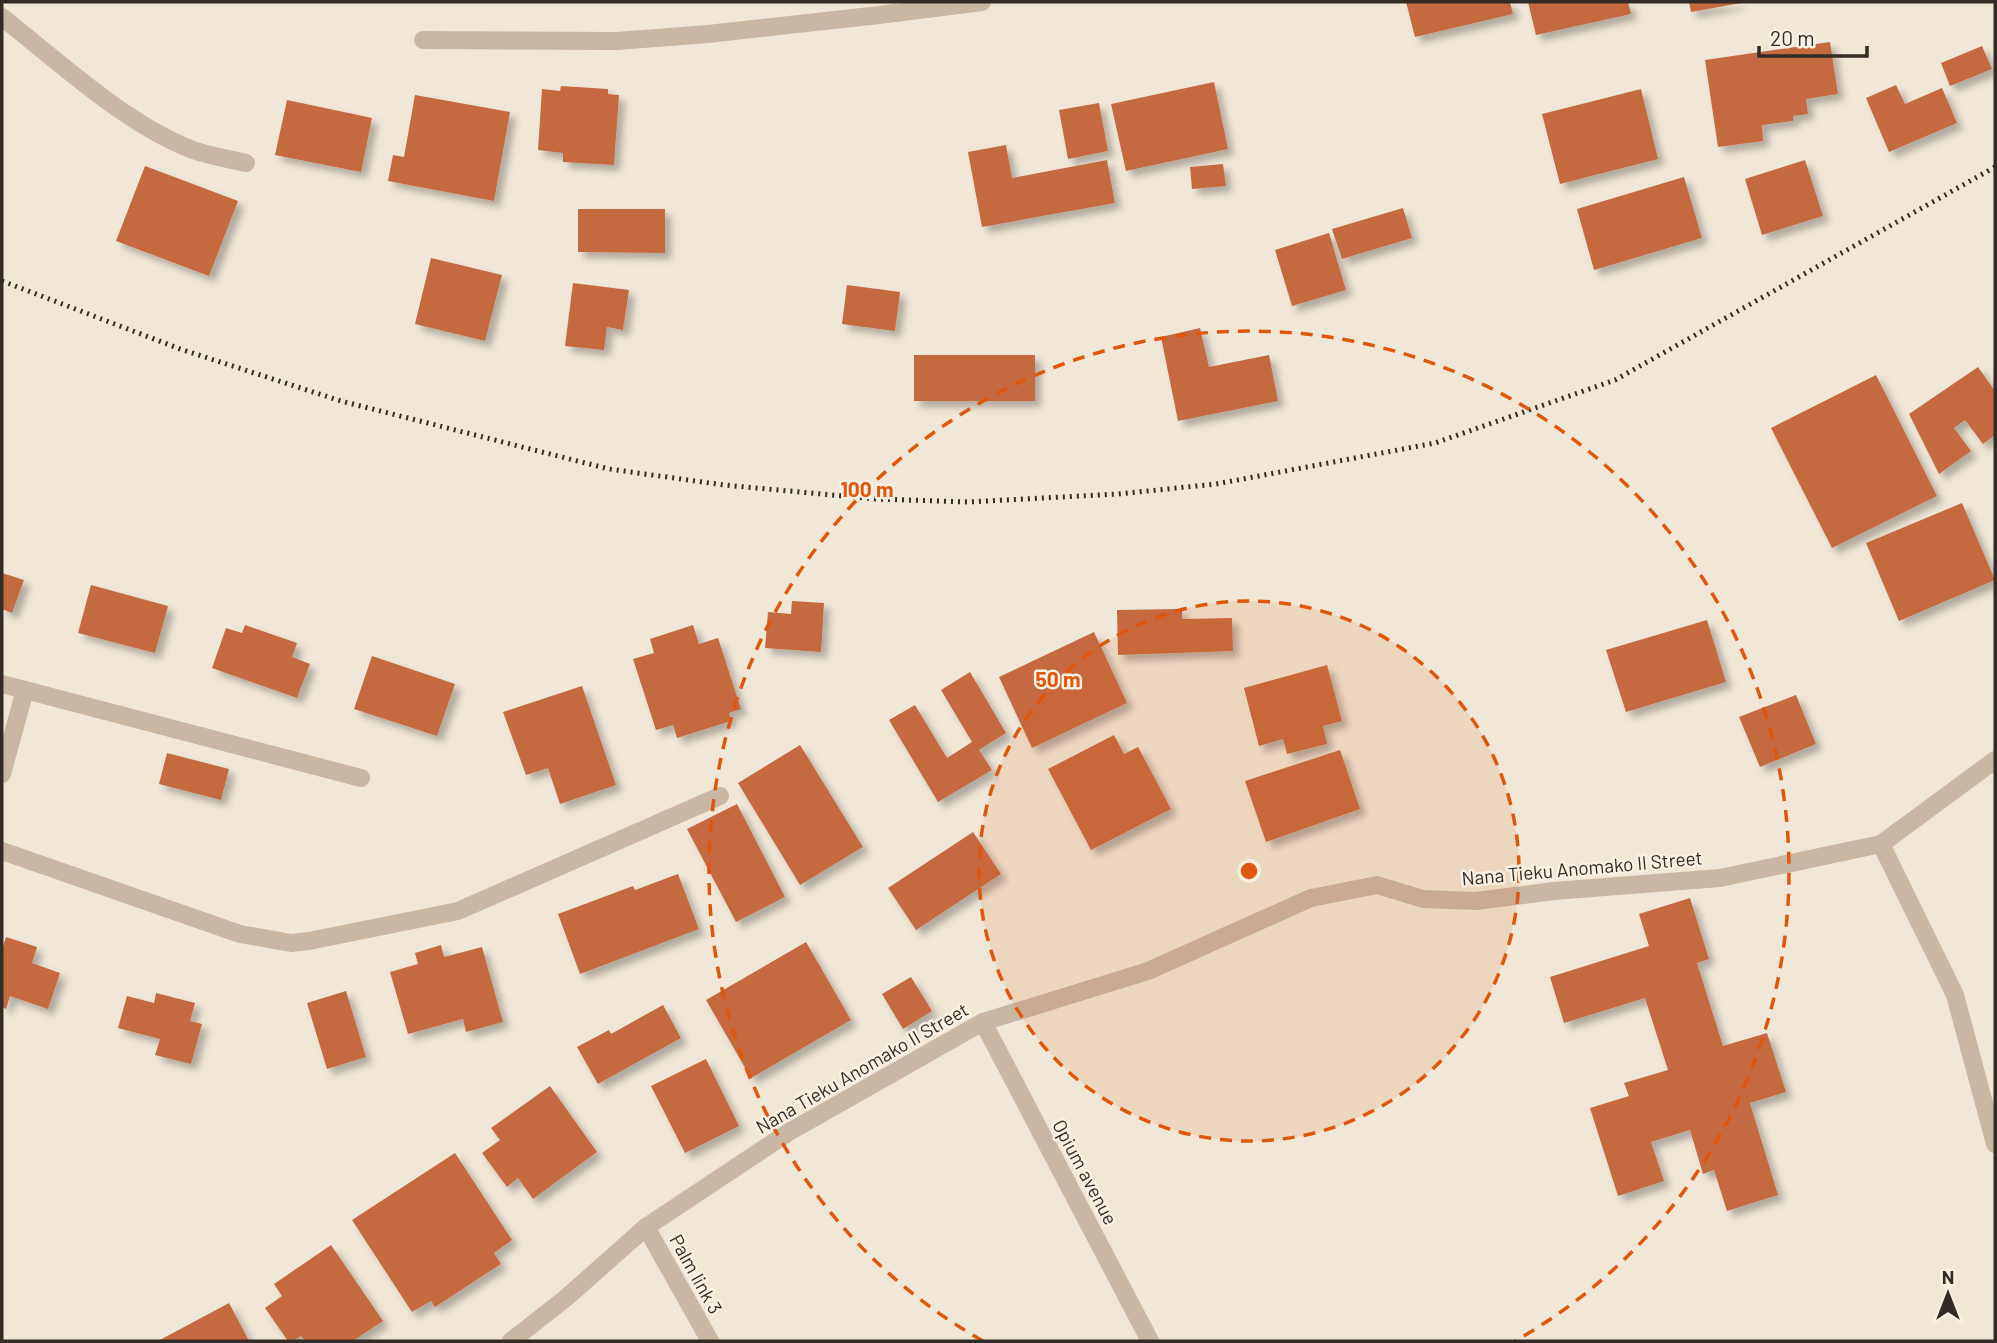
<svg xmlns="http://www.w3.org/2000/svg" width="1997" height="1343" font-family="Barlow,sans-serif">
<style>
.building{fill:#c56b40;filter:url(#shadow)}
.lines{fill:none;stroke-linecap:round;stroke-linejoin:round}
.minor{stroke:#c8b7a3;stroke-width:18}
.rail{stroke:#332b25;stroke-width:5;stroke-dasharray:2 5;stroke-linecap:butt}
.ring{fill:none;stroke:#df570d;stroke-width:3.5;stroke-dasharray:12 9}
.labels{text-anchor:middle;stroke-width:5;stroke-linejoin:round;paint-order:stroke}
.street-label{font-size:19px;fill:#332b25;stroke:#f8f0e3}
.centre{fill:#df570d;stroke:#f8f0e3;stroke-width:3.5}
.ring-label{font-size:21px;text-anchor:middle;font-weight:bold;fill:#df570d;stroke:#f8f0e3;stroke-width:5;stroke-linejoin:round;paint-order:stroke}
</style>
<defs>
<filter id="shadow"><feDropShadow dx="6" dy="6" stdDeviation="3.5" flood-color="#0004"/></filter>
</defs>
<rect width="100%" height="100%" fill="#f0e7d7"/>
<g class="building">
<polygon points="1406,2 1510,2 1513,14 1415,37"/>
<polygon points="1528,2 1628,2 1631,14 1536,35"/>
<polygon points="1689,2 1741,2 1741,3 1691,12"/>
<polygon points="1830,42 1838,94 1806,99 1808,114 1793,116 1793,121 1762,125 1763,141 1718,147 1705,60"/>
<polygon points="1982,46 1992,69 1950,86 1941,63"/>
<polygon points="1214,82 1228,149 1126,171 1111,104"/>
<polygon points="1896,85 1905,104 1942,88 1957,123 1889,152 1866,98"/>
<polygon points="561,86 608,89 608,94 619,95 614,165 563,162 563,153 538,150 542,89 560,91"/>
<polygon points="1641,89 1658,159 1560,184 1542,114"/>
<polygon points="415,95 510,112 494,201 388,181 393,155 404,157"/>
<polygon points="287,100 372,118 361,172 275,155"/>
<polygon points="1099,103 1108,151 1068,159 1059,110"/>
<polygon points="1006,145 1012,178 1107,160 1115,203 982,227 968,152"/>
<polygon points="1805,160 1823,216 1762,235 1745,179"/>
<polygon points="1223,164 1226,186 1192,189 1190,167"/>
<polygon points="145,166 238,201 209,276 116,241"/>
<polygon points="1684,177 1702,238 1594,270 1577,209"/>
<polygon points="1403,208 1412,238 1342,259 1332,229"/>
<polygon points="578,209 665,209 665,253 578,252"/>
<polygon points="1329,233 1346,290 1292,306 1275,250"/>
<polygon points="431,258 502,275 485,341 415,324"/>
<polygon points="573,283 629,290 623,330 607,327 604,350 565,346"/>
<polygon points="847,285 900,292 895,331 842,324"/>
<polygon points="1200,328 1209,367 1269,355 1278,401 1178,421 1161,337"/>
<rect x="914" y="355" width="121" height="46"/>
<polygon points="1978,367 1995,391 1995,435 1983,444 1965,420 1954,428 1971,451 1939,474 1909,414"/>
<polygon points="1876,375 1937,496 1832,548 1771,428"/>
<polygon points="1962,503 1995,580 1899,621 1866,543"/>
<polygon points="2,573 24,580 12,613 2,609"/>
<polygon points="91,585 168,606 155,653 78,633"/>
<polygon points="792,601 824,603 821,652 765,648 768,612 791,614"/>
<polygon points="1182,609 1182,619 1232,618 1233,651 1118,655 1117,610"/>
<polygon points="1707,620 1726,682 1626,712 1606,650"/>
<polygon points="245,625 297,643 292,657 310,664 297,698 212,668 226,628 242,633"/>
<polygon points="693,625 699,644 718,638 741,709 729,713 731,721 677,738 673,725 656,730 633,659 654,653 650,639"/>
<polygon points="1094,632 1127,703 1032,748 999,677"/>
<polygon points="372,656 455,684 437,736 354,709"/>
<polygon points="1327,665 1342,721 1323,726 1327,744 1287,754 1283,739 1259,746 1244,688"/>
<polygon points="970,672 1006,733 979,750 992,770 938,802 889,720 915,705 947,758 972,742 941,690"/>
<polygon points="582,686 616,785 560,804 548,768 526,775 503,712"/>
<polygon points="1796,695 1816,744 1760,767 1739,717"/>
<polygon points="1114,735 1124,754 1138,747 1171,809 1091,850 1048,769"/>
<polygon points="800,745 863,847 800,885 738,783"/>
<polygon points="1340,750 1360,809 1266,842 1245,781"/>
<polygon points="167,753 229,769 221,800 159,784"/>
<polygon points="737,804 785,897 736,922 687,829"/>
<polygon points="973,832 1001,874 916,930 888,888"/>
<polygon points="678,874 699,929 580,974 558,914 633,886 635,890"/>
<polygon points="1690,898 1709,959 1697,963 1723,1046 1767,1033 1786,1092 1750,1103 1778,1195 1727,1211 1714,1170 1703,1174 1690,1130 1651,1142 1664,1181 1618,1196 1590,1108 1629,1096 1624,1083 1668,1070 1645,998 1564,1023 1550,977 1649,946 1639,914"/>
<polygon points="6,937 37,947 32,963 60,973 48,1009 10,996 6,1009 2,1007 2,950"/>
<polygon points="806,942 851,1020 751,1078 706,1000"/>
<polygon points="441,945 444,957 482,947 503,1022 466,1032 463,1019 408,1034 390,972 418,964 415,953"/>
<polygon points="911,977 932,1011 903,1029 882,994"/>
<polygon points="346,991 366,1057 327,1069 307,1003"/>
<polygon points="156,993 195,1003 190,1021 202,1024 191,1064 155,1055 160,1039 118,1028 127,996 154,1003"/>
<polygon points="663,1005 681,1038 598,1084 577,1047 609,1030 611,1034"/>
<polygon points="706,1059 739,1126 685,1153 651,1086"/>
<polygon points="550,1086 597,1152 533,1199 518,1178 507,1187 482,1153 500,1140 491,1128"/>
<polygon points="455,1153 512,1240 494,1253 501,1264 435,1307 431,1301 412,1312 352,1220"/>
<polygon points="331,1245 383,1321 353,1341 305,1341 301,1336 293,1341 288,1341 265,1308 282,1296 274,1284"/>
<polygon points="229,1303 249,1341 158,1341"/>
</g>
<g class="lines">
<g class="minor">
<path d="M2,17C59,62 125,124 193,150C210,156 229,159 246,163"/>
<polyline points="423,40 617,41 708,34 879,15 982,2"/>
<polyline points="2,684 361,778"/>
<polyline points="2,774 25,690"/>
<polyline points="1881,844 1955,995 1995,1144"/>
<polyline points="2,851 240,934 291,943 309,941 458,911 720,796"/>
<polyline points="983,1022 1150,1341"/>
<polyline points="646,1227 710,1341"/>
<polyline points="511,1341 566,1298 646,1227 789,1132 983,1022 1148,971 1311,898 1377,885 1423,899 1476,901 1554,891 1720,878 1881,844 1995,760"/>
</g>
<polyline class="rail" points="2,281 180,349 341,401 609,469 724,485 876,499 969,502 1118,494 1216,484 1435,443 1615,380 1995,167"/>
</g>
<circle cx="1249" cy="871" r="270" fill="#df570d" fill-opacity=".12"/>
<g class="ring">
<circle cx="1249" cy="871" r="270"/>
<path d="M983 1341A540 540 0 1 1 1515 1341"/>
</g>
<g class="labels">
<g class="street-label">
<text transform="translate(1582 868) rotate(-5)" y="7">Nana Tieku Anomako II Street</text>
<text transform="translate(862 1068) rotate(-30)" y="7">Nana Tieku Anomako II Street</text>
<text transform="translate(1085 1172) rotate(62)" y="7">Opium avenue</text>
<text transform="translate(696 1274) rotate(61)" y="7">Palm link 3</text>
</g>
</g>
<circle cx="1249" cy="871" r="10" class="centre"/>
<g class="ring-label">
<text x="867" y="497">100 m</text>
<text x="1058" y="687">50 m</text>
</g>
<rect width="1997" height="1343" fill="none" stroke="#332b25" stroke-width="7"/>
<g transform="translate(1948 1294)" stroke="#f8f0e3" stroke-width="5" paint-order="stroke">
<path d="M0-5L12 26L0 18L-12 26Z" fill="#332b25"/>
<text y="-10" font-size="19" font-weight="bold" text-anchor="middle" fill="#332b25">N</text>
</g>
<path d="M1759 46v10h108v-10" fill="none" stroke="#332b25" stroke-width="3.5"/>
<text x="1770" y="46" font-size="21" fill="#332b25" stroke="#f8f0e3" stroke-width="5" paint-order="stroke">20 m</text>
</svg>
